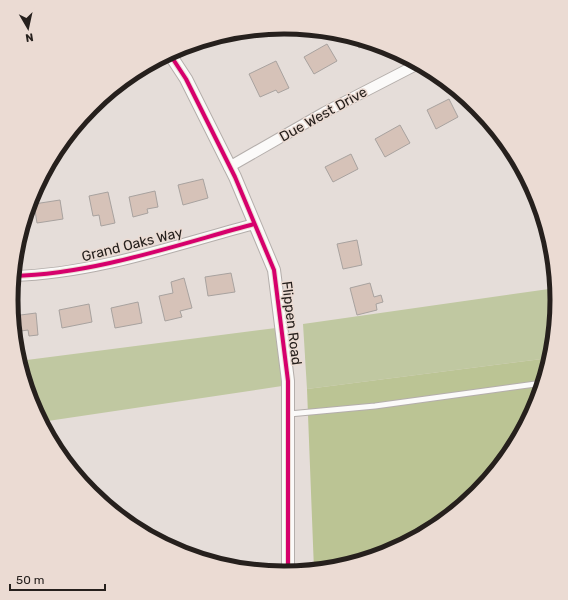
<svg xmlns="http://www.w3.org/2000/svg" width="568" height="600" font-family="Rubik,sans-serif">
<style>
.green{fill:#c0c8a1}
.forest{fill:#bbc494}
.building{fill:#d6c2b8;stroke:#a8a29f}
.lines{fill:none;stroke-linecap:round;stroke-linejoin:round}
.service-casing{stroke:#b4aeab;stroke-width:7}
.minor-casing{stroke:#b4aeab;stroke-width:12}
.tertiary-casing{stroke:#b4aeab;stroke-width:14}
.service{stroke:#fbfaf9;stroke-width:5}
.minor{stroke:#fbfaf9;stroke-width:10}
.tertiary{stroke:#fbfaf9;stroke-width:12}
.cycleway-casing{stroke:#ebdbd3;stroke-width:6}
.cycleway{stroke:#d6006c;stroke-width:4}
.labels{text-anchor:middle;stroke-width:3;stroke-linejoin:round;paint-order:stroke}
.street-label{font-size:14px;fill:#26201d;stroke:#ebdbd3}
.rim{fill:none;stroke:#26201d;stroke-width:5}
</style>
<rect width="100%" height="100%" fill="#e5ddd9"/>
<g class="green">
<polygon points="556,288 557,300 550,358 307,389 303,324"/>
<polygon points="276,328 282,386 41,422 32,404 19,361"/>
</g>
<path class="forest" d="M550,358C546,373 542,389 536,404C533,412 528,420 524,428C482,506 403,561 314,570L307,389Z"/>
<g class="building">
<polygon points="353,37 369,42 359,48"/>
<polygon points="327,44 337,61 314,74 304,57"/>
<polygon points="276,61 289,88 278,93 276,90 260,97 249,74"/>
<polygon points="449,99 458,117 436,129 427,110"/>
<polygon points="400,125 410,143 385,157 375,139"/>
<polygon points="351,154 358,169 333,182 325,167"/>
<polygon points="203,179 208,198 183,205 178,185"/>
<polygon points="155,191 158,207 147,209 148,213 133,217 129,197"/>
<polygon points="108,192 115,223 101,226 99,215 93,216 89,196"/>
<polygon points="60,200 63,219 37,223 34,204"/>
<polygon points="539,203 546,227 541,228 535,204"/>
<polygon points="357,240 362,265 343,269 337,244"/>
<polygon points="231,273 235,292 208,296 205,277"/>
<polygon points="184,278 192,308 180,311 182,317 165,321 159,296 173,293 171,282"/>
<polygon points="370,283 374,297 381,295 383,302 376,304 377,310 357,315 350,288"/>
<polygon points="138,302 142,323 115,328 111,308"/>
<polygon points="89,304 92,322 62,328 59,310"/>
<polygon points="36,313 38,335 29,336 28,330 14,332 13,316"/>
</g>
<g class="lines">
<defs>
<polyline id="service" points="289,414 375,406 543,383"/>
<g id="minor">
<polyline points="229,167 325,112 418,64"/>
<path d="M13,276C94,274 176,245 254,224"/>
</g>
<polyline id="tertiary" points="169,53 186,79 235,177 274,270 288,381 288,573"/>
</defs>
<use href="#service" class="service-casing"/>
<use href="#minor" class="minor-casing"/>
<use href="#tertiary" class="tertiary-casing"/>
<use href="#service" class="service"/>
<use href="#minor" class="minor"/>
<use href="#tertiary" class="tertiary"/>
<defs>
<g id="cycleway">
<polyline points="169,53 186,79 235,177 274,270 288,381 288,573"/>
<path d="M13,276C94,274 176,245 254,224"/>
</g>
</defs>
<use href="#cycleway" class="cycleway-casing"/>
<use href="#cycleway" class="cycleway"/>
</g>
<g class="labels">
<g class="street-label">
<text transform="translate(323 114) rotate(-29)" y="5">Due West Drive</text>
<text transform="translate(132 244) rotate(-14)" y="5">Grand Oaks Way</text>
<text transform="translate(292 323) rotate(83)" y="5">Flippen Road</text>
</g>
</g>
<path d="M0 0H568V600H0ZM18 300a266 266 0 1 1 532 0a266 266 0 1 1-532 0Z" fill="#ebdbd3" fill-rule="evenodd"/>
<path class="rim" d="M18 300a266 266 0 1 1 532 0a266 266 0 1 1-532 0Z"/>
<g transform="translate(28 28) rotate(171)" stroke="#ebdbd3" stroke-width="3" paint-order="stroke">
<path d="M0-3L7 15L0 10L-7 15Z" fill="#26201d"/>
<text y="-6" font-size="11" font-weight="bold" text-anchor="middle" fill="#26201d">N</text>
</g>
<path d="M10 584v6h95v-6" fill="none" stroke="#26201d" stroke-width="2"/>
<text x="16" y="584" font-size="12" fill="#26201d" stroke="#ebdbd3" stroke-width="3" paint-order="stroke">50 m</text>
</svg>
